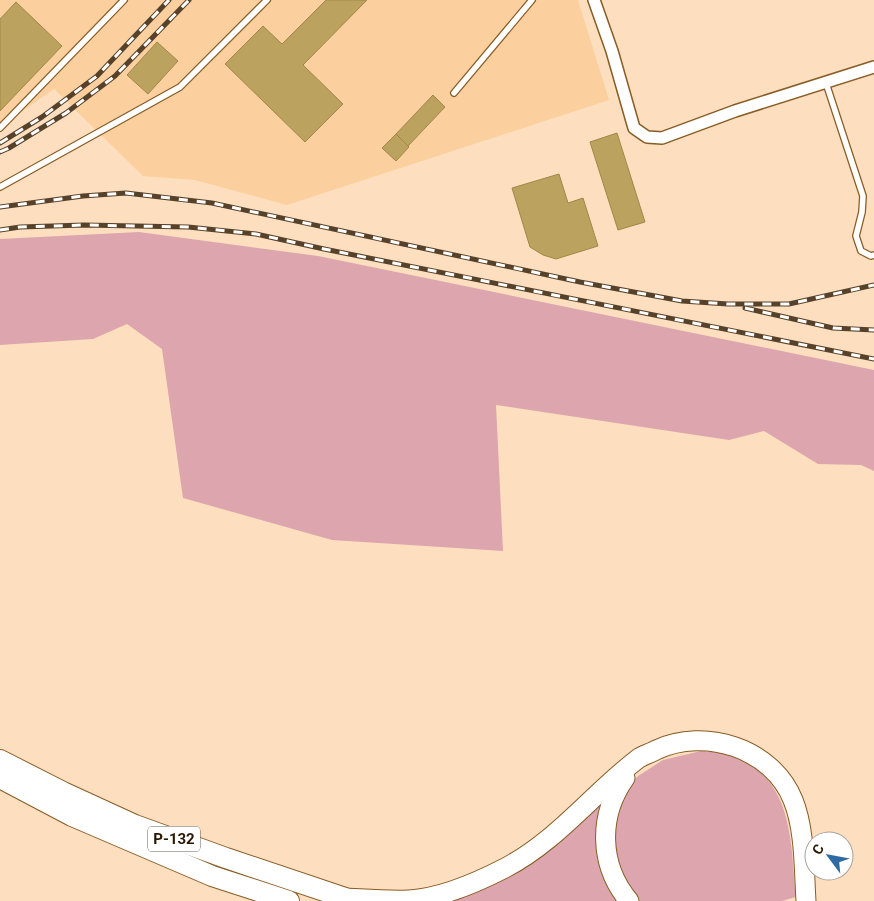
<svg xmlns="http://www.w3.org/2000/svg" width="874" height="901" font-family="Roboto,sans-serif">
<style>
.built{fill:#fbcf9e}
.green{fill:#dda6ae}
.building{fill:#bca25f;stroke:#a18846}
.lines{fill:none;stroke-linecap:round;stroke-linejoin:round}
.service-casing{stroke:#885c24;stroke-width:8}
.minor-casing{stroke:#885c24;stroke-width:14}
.primary-casing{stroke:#885c24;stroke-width:21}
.trunk-casing{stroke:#885c24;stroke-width:22}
.service{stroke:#fff;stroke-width:5.5}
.minor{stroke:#fff;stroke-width:11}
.primary{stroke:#fff;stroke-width:19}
.trunk{stroke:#fff;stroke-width:20}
.rail-casing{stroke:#56412a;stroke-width:5}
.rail{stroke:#fff;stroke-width:3;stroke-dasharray:9;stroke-linecap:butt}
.labels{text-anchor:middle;stroke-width:4;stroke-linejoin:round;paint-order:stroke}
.shield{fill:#fff;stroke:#695d4e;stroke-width:1}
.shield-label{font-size:15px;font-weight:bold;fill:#291702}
</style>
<rect width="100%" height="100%" fill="#fddebe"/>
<polygon class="built" points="0,0 578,0 609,100 287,205 195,180 143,176 54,89 0,127"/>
<g class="green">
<polygon points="139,232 318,256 874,370 874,471 861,465 818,464 764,431 729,440 496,405 503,551 332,540 183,498 162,349 127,324 93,339 0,345 0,239"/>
<path d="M701,751C710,752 719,752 728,754C735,756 742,760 749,764C794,791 791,851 796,897L782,901H639L629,890L616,867L613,822L630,784L638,776L663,760Z"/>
<path d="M603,799C599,841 591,865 617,901H444Z"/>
</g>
<g class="building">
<polygon points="326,0 367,0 303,65 343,104 305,142 225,64 263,26 282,44"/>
<polygon points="16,2 62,46 0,111 0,19"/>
<polygon points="157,42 178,61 148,94 127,75"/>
<polygon points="433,95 445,107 408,146 396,134"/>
<polygon points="617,133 645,222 618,230 590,142"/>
<polygon points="396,134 409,147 396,161 382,148"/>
<polygon points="559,174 568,203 583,198 598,246 556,259 543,255 530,247 512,188"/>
</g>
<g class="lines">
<defs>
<g id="service">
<polyline points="826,83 863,196 862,212 856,236 861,251 871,256 874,255"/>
<polyline points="454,93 532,0"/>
<polyline points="0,128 124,0"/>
<polyline points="0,187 180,87 267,0"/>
</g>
<polyline id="minor" points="594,0 612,51 634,128 647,137 662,138 735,111 874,67"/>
<g id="primary">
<path d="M625,778C598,816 599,865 629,901"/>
<path d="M344,898C365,899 387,901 409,900C441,898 476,883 505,868C557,841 593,793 639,758C644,755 651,753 656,750C705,727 772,748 793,800C805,829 804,870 806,901"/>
</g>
<g id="trunk">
<polyline points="0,760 63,792 135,825 226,858 354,901"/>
<polyline points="0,778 72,816 212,876 289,901"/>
</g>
</defs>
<use href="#service" class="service-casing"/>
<use href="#minor" class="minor-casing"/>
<use href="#primary" class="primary-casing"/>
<use href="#trunk" class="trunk-casing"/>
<use href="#service" class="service"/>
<use href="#minor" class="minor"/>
<use href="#primary" class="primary"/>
<use href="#trunk" class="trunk"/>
<defs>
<g id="rail">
<polyline points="0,143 42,117 97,76 169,0"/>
<polyline points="0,152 9,148 66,113 115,76 189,0"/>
<polyline points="0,207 83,196 126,193 212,203 580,282 682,301 728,304 789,304 874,285"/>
<polyline points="0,230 20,227 84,225 188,227 256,234 324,249 874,359"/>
<polyline points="745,308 833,328 874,330"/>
</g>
</defs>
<use href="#rail" class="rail-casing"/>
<use href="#rail" class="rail"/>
</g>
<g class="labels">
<rect class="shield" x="148" y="826.5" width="52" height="25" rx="4"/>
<g class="shield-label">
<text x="174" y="844">Р-132</text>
</g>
</g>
<g transform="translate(829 856) rotate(302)"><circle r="24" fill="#ffffff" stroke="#a9a29a"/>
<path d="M0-4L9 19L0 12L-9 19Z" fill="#2f6ba3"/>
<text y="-8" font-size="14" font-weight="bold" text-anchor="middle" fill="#291702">С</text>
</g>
</svg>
